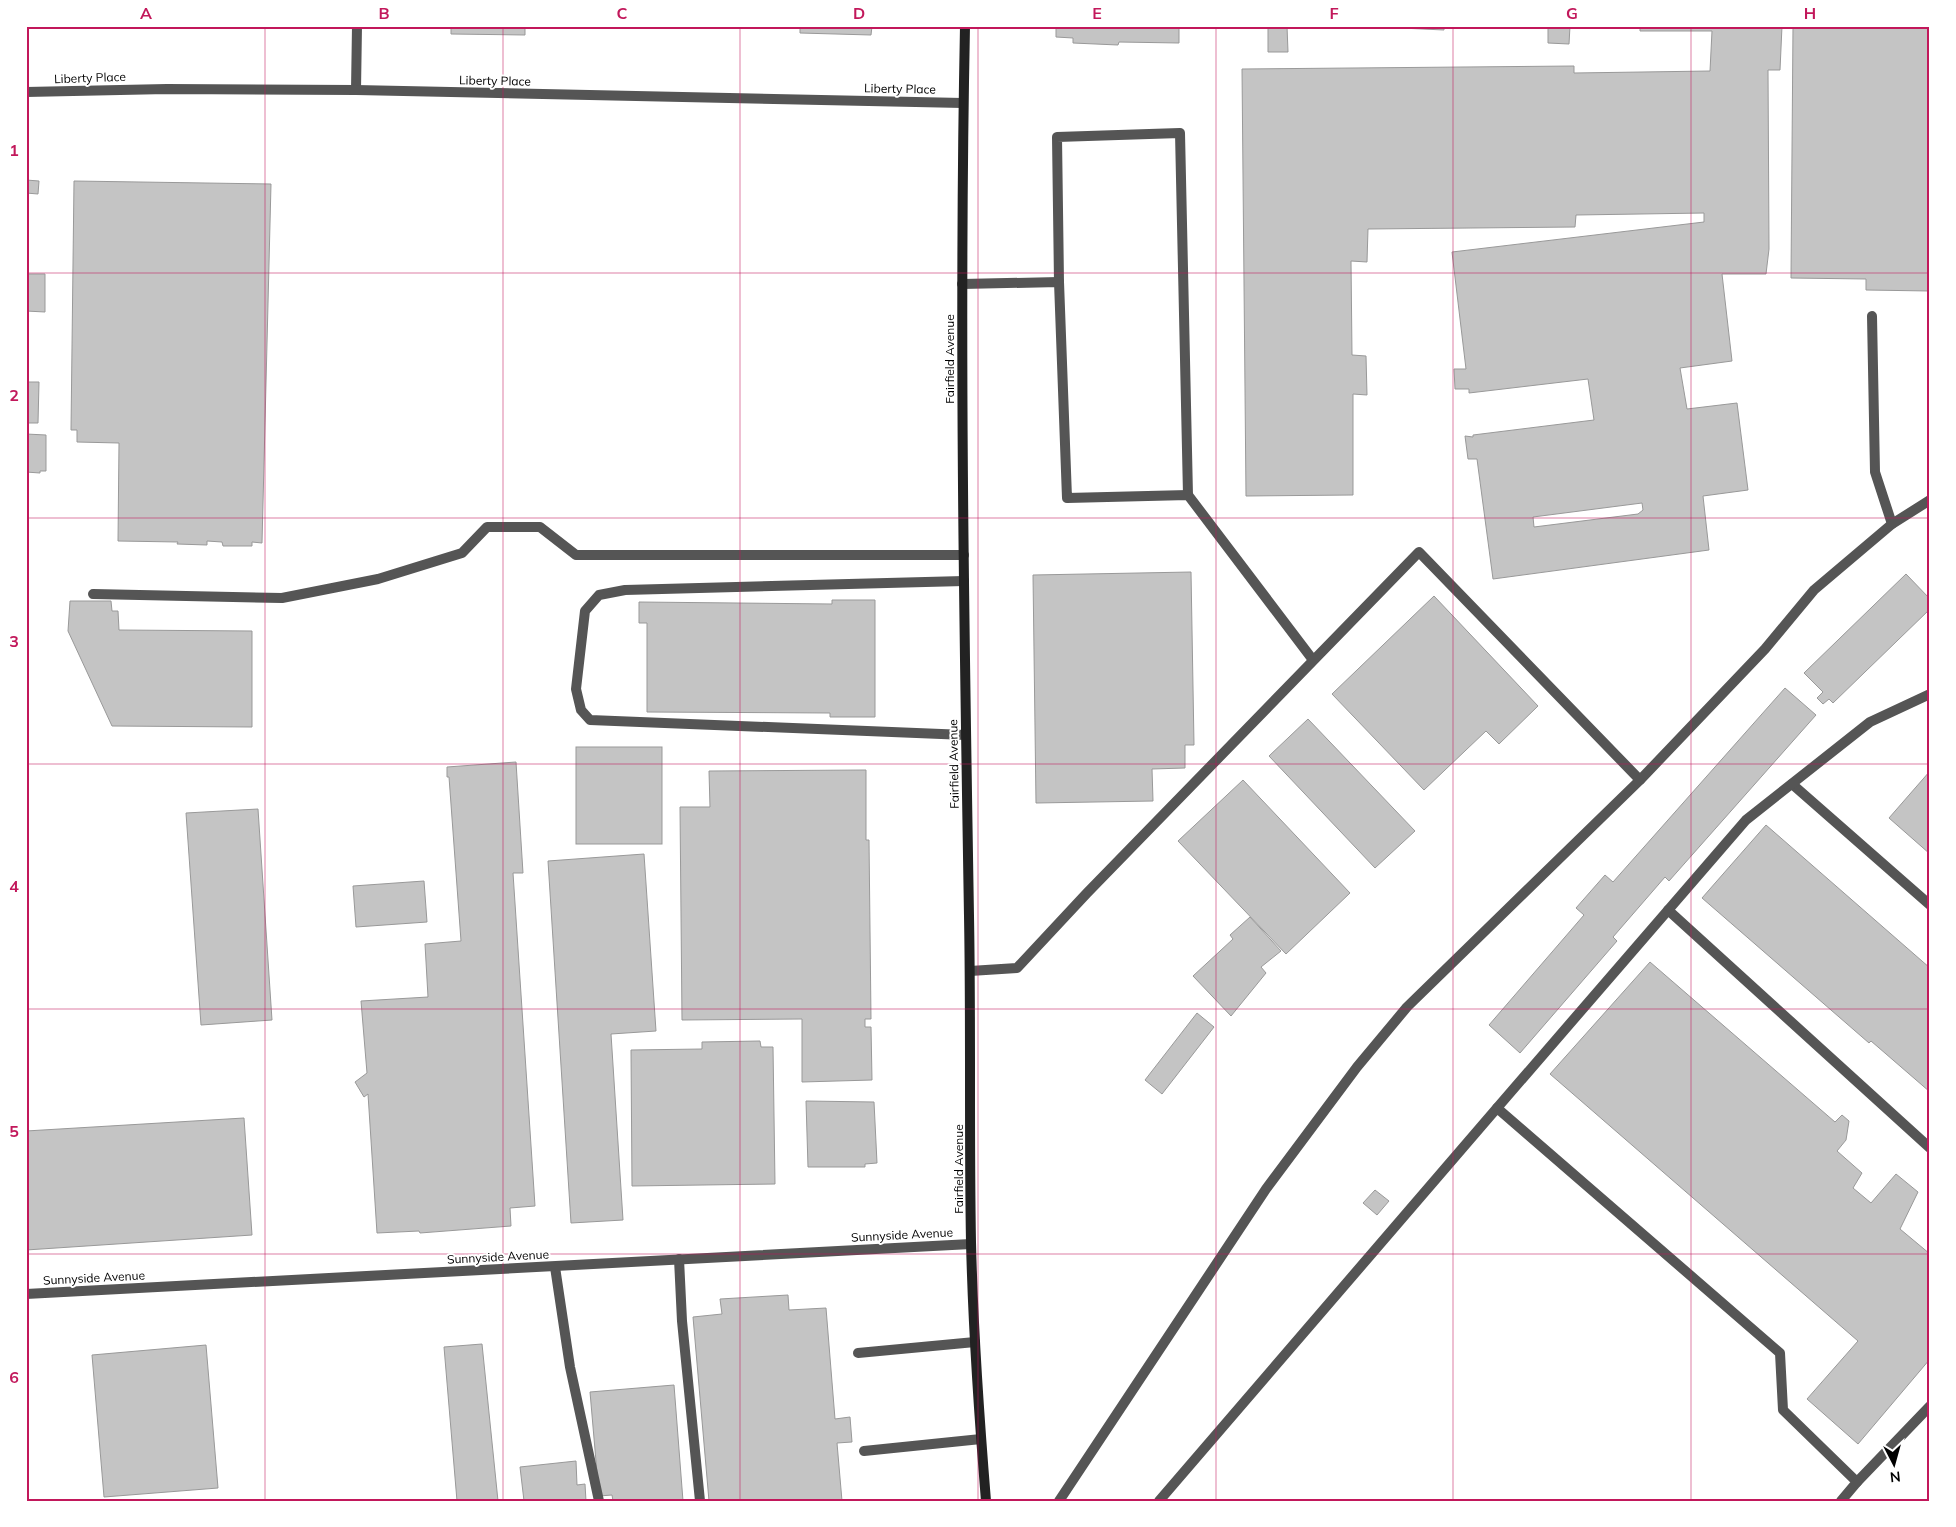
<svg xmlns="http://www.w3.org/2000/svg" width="1956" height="1527" font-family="Mulish,sans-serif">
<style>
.building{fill:#c4c4c4;stroke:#999;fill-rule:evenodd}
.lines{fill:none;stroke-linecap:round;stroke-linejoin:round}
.lane{stroke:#555;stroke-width:10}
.street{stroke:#555;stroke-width:10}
.secondary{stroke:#222;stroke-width:10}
.grid{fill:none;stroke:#c2185b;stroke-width:1;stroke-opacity:0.55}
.labels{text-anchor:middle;stroke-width:4;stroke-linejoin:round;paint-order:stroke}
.street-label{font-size:12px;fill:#000;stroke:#fff}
.neatline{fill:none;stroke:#c2185b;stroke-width:2}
.grid-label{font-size:16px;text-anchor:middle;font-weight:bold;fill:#c2185b}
</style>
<rect width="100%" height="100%" fill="#fff"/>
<g class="building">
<polygon points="451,26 525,26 525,35 451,34"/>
<polygon points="800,26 872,26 871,35 800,33"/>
<polygon points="1056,26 1179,26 1179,43 1119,42 1118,45 1073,43 1073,38 1056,37"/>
<polygon points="1268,26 1287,26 1288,52 1268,52"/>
<polygon points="1401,26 1444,26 1444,30 1401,28"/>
<polygon points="1511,26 1570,26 1569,44 1548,43 1548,27"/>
<path d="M1640,26H1782L1780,70H1768L1769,249L1766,274H1722L1732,361L1680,368L1687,409L1737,403L1748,490L1703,496L1709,550L1493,579L1477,459H1468L1465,436L1473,437V435L1594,420L1588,379L1469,393V389H1455L1454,369H1466L1452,252L1704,222V213L1576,215L1575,227L1368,229L1367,262L1351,261L1352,355L1366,356L1367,395L1353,394V495L1246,496L1242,69L1574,66V73L1710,71L1712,31H1640ZM1642,503L1643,510L1638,514L1534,527L1533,517Z"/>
<polygon points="1793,26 1930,26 1930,291 1866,290 1866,279 1791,278"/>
<polygon points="26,180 39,181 38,194 26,193"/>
<polygon points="74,181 271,184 262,543 252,542 252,546 223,546 222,542 207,541 207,545 177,544 178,542 118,541 119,443 77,442 77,430 71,430"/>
<polygon points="26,274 45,274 45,312 26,311"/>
<polygon points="26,382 39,382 38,423 28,423 28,428 26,428"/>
<polygon points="26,434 46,435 46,471 40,471 40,473 26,472"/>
<polygon points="1191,572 1194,745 1185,745 1185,768 1152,769 1153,801 1036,803 1033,575"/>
<polygon points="1906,574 1930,599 1930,609 1833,703 1829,699 1823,704 1817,698 1823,692 1804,673"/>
<polygon points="1434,596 1538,706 1499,744 1486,731 1424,790 1332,694"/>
<polygon points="832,600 875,600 875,717 830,717 830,713 647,712 647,623 639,623 639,602 832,604"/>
<polygon points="70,601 111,601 112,611 118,611 119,630 252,631 252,727 112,726 68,631"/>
<polygon points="1785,688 1816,715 1669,881 1665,877 1613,937 1617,941 1520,1053 1489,1025 1584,915 1576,908 1605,875 1613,882"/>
<polygon points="1308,719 1415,831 1375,868 1269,756"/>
<rect x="576" y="747" width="86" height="97"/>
<polygon points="516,762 523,873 513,873 535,1206 510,1208 511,1226 420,1233 419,1231 377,1233 368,1094 364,1097 355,1082 367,1073 361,1001 428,997 425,944 461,941 449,777 447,777 447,767"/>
<polygon points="866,770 866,840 869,840 871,1019 865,1019 865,1027 871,1027 872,1080 802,1082 802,1019 682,1020 680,807 710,807 709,771"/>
<polygon points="1930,771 1930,854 1889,818"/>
<polygon points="1243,780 1350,893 1286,954 1178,841"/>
<polygon points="258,809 272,1020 201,1025 186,813"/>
<polygon points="1766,825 1930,968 1930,1092 1871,1041 1869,1043 1702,898"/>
<polygon points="644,854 656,1031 611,1034 623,1220 571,1223 548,861"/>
<polygon points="424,881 427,922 356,927 353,886"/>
<polygon points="1250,917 1281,951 1261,967 1266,973 1231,1016 1193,976 1233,939 1230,935"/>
<polygon points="1650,962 1835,1122 1842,1115 1849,1121 1846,1140 1837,1151 1862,1173 1853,1188 1871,1203 1896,1174 1918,1192 1900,1229 1930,1254 1930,1359 1858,1444 1807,1399 1858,1341 1550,1074"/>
<polygon points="1197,1013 1214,1027 1162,1094 1145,1080"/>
<polygon points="760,1041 761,1047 773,1047 775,1184 632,1186 631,1050 702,1049 702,1042"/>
<polygon points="806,1101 874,1102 877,1163 865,1164 865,1167 808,1167"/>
<polygon points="244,1118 252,1235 26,1250 26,1131"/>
<polygon points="1375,1190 1389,1201 1377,1215 1363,1203"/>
<polygon points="788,1295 789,1310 826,1308 835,1419 850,1417 852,1442 837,1443 842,1501 709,1501 693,1317 722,1314 720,1299"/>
<polygon points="482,1344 498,1501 457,1501 444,1347"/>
<polygon points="206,1345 218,1488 104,1497 92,1355"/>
<polygon points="674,1385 683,1501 613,1501 612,1495 599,1496 590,1392"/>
<polygon points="576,1461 577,1485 585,1484 586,1501 524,1501 520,1467"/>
</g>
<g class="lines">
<g class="lane">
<polyline points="1059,282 1057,137 1180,133 1188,495"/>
<polyline points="962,284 1059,282 1067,498 1188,495 1313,660"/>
<polyline points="1872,316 1875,472 1892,524"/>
<polyline points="964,581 625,590 599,595 585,611 576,689 581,710 590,720 966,735"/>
<polyline points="93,594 282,598 378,579 462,553 487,527 540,527 576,555 964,555"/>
<polyline points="1792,784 1930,905"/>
<polyline points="1668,910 1930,1148"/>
<polyline points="970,971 1017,968 1087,893 1419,552 1640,780"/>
<polyline points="1497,1108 1746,820 1870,722 1930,694"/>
<polyline points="679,1259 682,1321 700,1501"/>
<polyline points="555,1267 570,1367 599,1501"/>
<polyline points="858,1353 975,1342"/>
<polyline points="864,1451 981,1439"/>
<polyline points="1857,1482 1930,1406"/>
<polyline points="1059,1501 1266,1189 1357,1067 1407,1007 1640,780 1765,649 1814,590 1892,524 1930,500"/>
<polyline points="1159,1501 1497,1108 1780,1353 1783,1410 1857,1482 1841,1501"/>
</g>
<g class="street">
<polyline points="356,90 357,26"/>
<polyline points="26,92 167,89 356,90 963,103"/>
<polyline points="26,1294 971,1244"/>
</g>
<path class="secondary" d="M965,26C959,323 964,619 969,916C971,1024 969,1133 971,1242C973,1328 979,1415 986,1501"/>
</g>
<path class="grid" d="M265,26V1501M503,26V1501M740,26V1501M978,26V1501M1216,26V1501M1453,26V1501M1691,26V1501M26,273H1930M26,518H1930M26,764H1930M26,1009H1930M26,1254H1930"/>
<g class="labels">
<g class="street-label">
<text transform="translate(90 78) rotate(-2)" y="4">Liberty Place</text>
<text transform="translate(495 81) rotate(1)" y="4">Liberty Place</text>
<text transform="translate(900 89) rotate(1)" y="4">Liberty Place</text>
<text transform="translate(950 359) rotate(-90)" y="4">Fairfield Avenue</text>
<text transform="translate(954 764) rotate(-91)" y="4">Fairfield Avenue</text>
<text transform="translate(959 1169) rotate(-90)" y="4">Fairfield Avenue</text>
<text transform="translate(902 1235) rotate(-3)" y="4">Sunnyside Avenue</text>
<text transform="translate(498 1257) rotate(-3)" y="4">Sunnyside Avenue</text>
<text transform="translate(94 1278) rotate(-3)" y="4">Sunnyside Avenue</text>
</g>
</g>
<rect width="1956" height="1527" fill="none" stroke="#ffffff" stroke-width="55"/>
<g transform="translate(1894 1464) rotate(174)" stroke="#ffffff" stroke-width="4" paint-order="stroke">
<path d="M0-4L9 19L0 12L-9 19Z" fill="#000000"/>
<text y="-8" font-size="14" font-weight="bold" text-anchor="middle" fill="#000000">N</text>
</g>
<rect x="28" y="28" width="1900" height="1472" class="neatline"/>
<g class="grid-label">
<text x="146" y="19">A</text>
<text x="384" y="19">B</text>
<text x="622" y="19">C</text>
<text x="859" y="19">D</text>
<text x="1097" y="19">E</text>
<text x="1334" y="19">F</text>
<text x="1572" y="19">G</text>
<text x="1810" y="19">H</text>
<text x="14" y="156">1</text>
<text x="14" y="401">2</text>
<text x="14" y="647">3</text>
<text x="14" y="892">4</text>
<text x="14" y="1137">5</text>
<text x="14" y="1383">6</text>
</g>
</svg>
